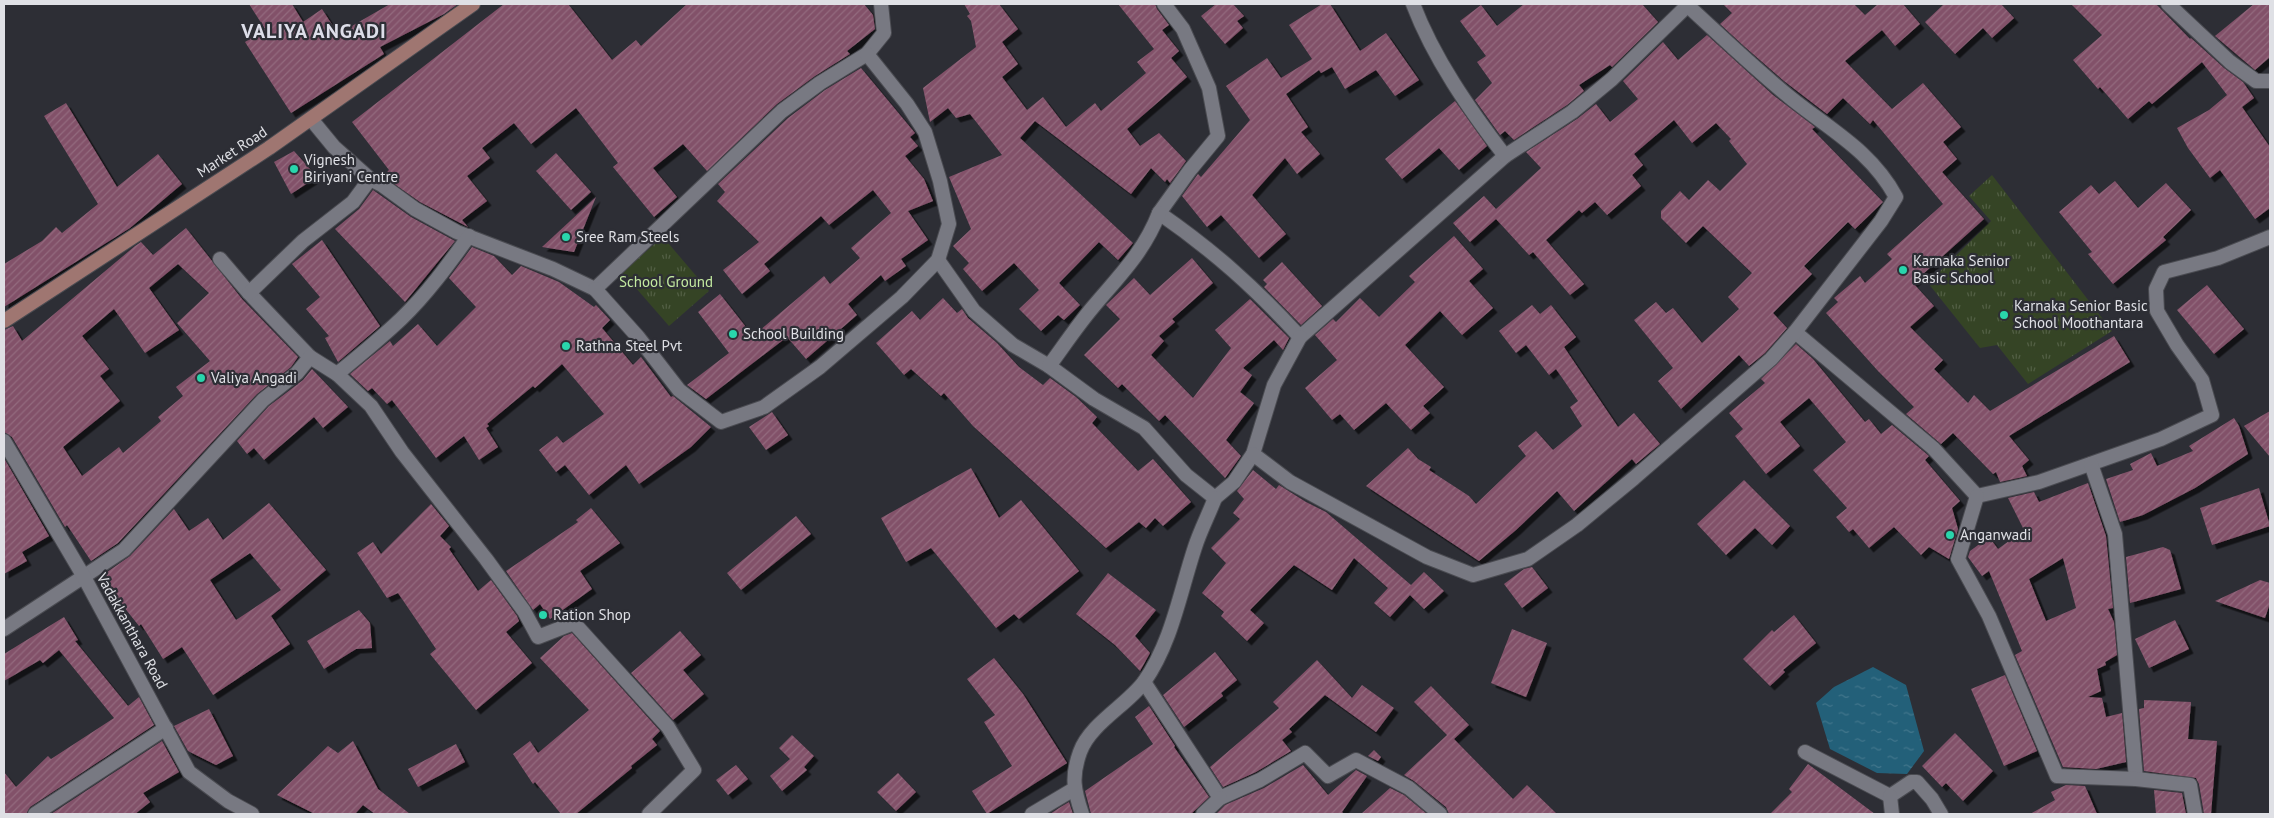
<svg xmlns="http://www.w3.org/2000/svg" width="2274" height="818" font-family="'PT Sans',sans-serif">
<style>
.grass{fill:url(#grass-tufts)}
.water{fill:url(#water-ripples)}
.building{fill:url(#building-hatch);fill-rule:evenodd;filter:url(#shadow)}
.lines{fill:none;stroke-linecap:round;stroke-linejoin:round}
.minor-casing{stroke:#4a4b51;stroke-width:16}
.tertiary-casing{stroke:#4a4b51;stroke-width:16}
.secondary-casing{stroke:#4a4b51;stroke-width:16}
.minor{stroke:#787982;stroke-width:14}
.tertiary{stroke:#787982;stroke-width:14}
.secondary{stroke:#9f7671;stroke-width:14}
.poi-dot{fill:#29d5ac;stroke:#2d2e35;stroke-width:2}
.labels{text-anchor:middle;stroke-width:4.5;stroke-linejoin:round;paint-order:stroke}
.street-label{font-size:15px;fill:#dfe0e5;stroke:#2d2e35}
.poi-label{font-size:15px;fill:#dfe0e5;stroke:#2d2e35;text-anchor:start}
.park-label{font-size:15px;fill:#c3e9a0;stroke:#2d2e35}
.district-label{font-size:20px;font-weight:bold;letter-spacing:1px;fill:#dddee9;stroke:#2d2e35}
</style>
<defs>
<pattern id="grass-tufts" width="24" height="20" patternUnits="userSpaceOnUse" patternTransform="scale(1.25)"><rect width="24" height="20" fill="#354425"/><path d="M3 7l-1-3M5 7V3M7 7l1-3M15 17l-1-3M17 17v-4M19 17l1-3" fill="none" stroke="#525f44"/></pattern>
<pattern id="water-ripples" width="26" height="14" patternUnits="userSpaceOnUse" patternTransform="scale(1.25)"><rect width="26" height="14" fill="#236079"/><path d="M2 4q2-2 4 0t4 0M15 11q2-2 4 0t4 0" fill="none" stroke="#42768c"/></pattern>
<pattern id="building-hatch" width="6" height="6" patternUnits="userSpaceOnUse" patternTransform="scale(1.25)"><rect width="6" height="6" fill="#825169"/><path d="M-1 1l2-2M0 6l6-6M5 7l2-2" fill="none" stroke="#936a7e"/></pattern>
<filter id="shadow"><feDropShadow dx="4.5" dy="4.5" stdDeviation="0" flood-color="#0009"/></filter>
</defs>
<rect width="100%" height="100%" fill="#2d2e35"/>
<g class="grass">
<polygon points="1992,175 2112,331 2028,384 1997,345 1980,348 1928,283 1991,221 1969,196"/>
<polygon points="663,237 709,291 669,326 622,272"/>
</g>
<polygon class="water" points="1873,667 1906,685 1924,751 1907,774 1877,773 1830,749 1816,703 1834,687"/>
<g class="building">
<polygon points="249,4 292,4 303,22 322,9 338,34 390,4 458,4 444,14 380,47 384,54 291,113 245,42 265,29"/>
<polygon points="504,4 568,4 612,60 636,40 641,46 687,4 864,4 873,15 875,29 847,51 850,54 815,76 777,104 707,171 683,144 653,168 677,197 654,217 613,167 618,163 576,108 531,144 514,123 482,148 490,158 467,176 487,201 462,220 468,227 420,202 383,176 389,170 352,122"/>
<polygon points="964,4 999,4 1018,29 1002,42 1018,64 1002,77 1027,110 1043,97 1066,127 1095,103 1101,111 1146,73 1137,62 1154,49 1118,4 1155,4 1157,9 1169,25 1162,30 1179,51 1171,58 1187,77 1127,129 1140,146 1159,133 1186,161 1170,183 1167,179 1165,182 1151,168 1131,194 1035,121 1020,138 1133,243 1118,260 1099,242 1059,283 1080,305 1064,320 1058,315 1041,331 1019,309 1039,290 1014,263 982,291 963,269 969,263 953,246 971,229 949,177 1002,155 970,114 956,118 948,108 930,122 923,88 976,47 971,21 967,16 970,14"/>
<polygon points="1216,4 1233,4 1244,16 1237,21 1243,28 1225,44 1201,16"/>
<polygon points="1322,4 1330,4 1360,51 1386,33 1419,80 1395,96 1376,70 1345,89 1332,67 1321,73 1319,70 1286,94 1308,127 1301,132 1320,154 1297,174 1285,158 1252,195 1286,234 1259,258 1221,215 1207,227 1182,196 1198,174 1201,177 1250,120 1226,86 1267,58 1281,78 1312,59 1289,25"/>
<polygon points="1524,4 1642,4 1658,22 1612,67 1610,65 1579,85 1584,91 1567,105 1514,140 1505,131 1500,135 1475,100 1492,83 1477,62 1486,56 1460,21 1481,5 1497,26"/>
<polygon points="1723,4 1854,4 1865,15 1878,4 1903,4 1920,24 1895,46 1882,30 1845,61 1892,109 1923,83 1961,127 1943,142 1957,159 1942,172 1984,219 1913,283 1934,306 1910,327 1943,360 1934,369 1968,403 1974,395 1990,411 2114,336 2130,362 2009,436 2029,460 2022,466 2027,476 2000,482 1996,472 1993,474 1953,433 1941,444 1906,414 1914,407 1878,371 1826,313 1838,302 1834,298 1860,276 1865,283 1892,259 1887,254 1943,204 1873,120 1870,124 1843,98 1827,114 1784,81 1745,47 1720,24 1732,13"/>
<polygon points="1944,4 2001,4 2014,18 1992,38 1983,28 1955,54 1925,22"/>
<polygon points="2071,4 2156,4 2190,39 2191,38 2224,68 2243,82 2254,98 2242,107 2270,147 2270,208 2255,219 2220,170 2210,178 2188,148 2177,128 2209,110 2227,95 2202,62 2152,104 2149,101 2128,119 2100,87 2098,89 2073,60 2102,35"/>
<polygon points="2254,4 2270,4 2270,57 2255,70 2215,36"/>
<polygon points="1707,35 1773,95 1815,127 1812,129 1883,202 1855,229 1848,222 1804,266 1812,274 1773,313 1787,328 1765,353 1749,366 1739,355 1681,409 1658,381 1673,368 1634,320 1656,302 1666,313 1673,308 1702,343 1739,309 1728,297 1752,273 1703,226 1686,243 1661,218 1661,211 1680,191 1689,200 1708,180 1720,191 1747,164 1729,141 1731,139 1716,123 1692,143 1674,120 1634,154 1643,165 1632,175 1641,186 1607,215 1595,202 1582,213 1579,210 1546,240 1584,284 1570,295 1533,252 1529,255 1496,219 1470,242 1453,223 1484,196 1496,209 1541,168 1526,152 1577,119 1596,104 1610,122 1638,99 1623,81 1663,42 1678,60"/>
<polygon points="861,68 915,133 910,137 918,146 905,156 924,179 933,201 908,211 928,240 901,259 906,266 885,281 881,275 848,304 857,315 806,359 787,337 706,399 687,385 729,353 698,312 720,294 753,336 824,276 830,284 860,258 851,248 891,213 873,190 829,225 821,216 764,264 770,271 742,294 723,270 759,242 717,201 725,192 718,184 788,118 825,90"/>
<polygon points="1455,101 1487,146 1459,170 1439,148 1402,179 1385,159"/>
<polygon points="66,103 117,187 158,154 182,184 130,228 4,307 4,264 42,241 56,227 62,233 98,204 44,116"/>
<polygon points="294,151 317,177 291,194 274,162"/>
<polygon points="556,153 591,192 571,210 536,171"/>
<polygon points="2115,181 2138,208 2166,183 2191,210 2163,237 2166,240 2113,284 2088,254 2092,252 2059,212 2091,185 2099,194"/>
<polygon points="373,190 411,217 455,241 405,302 335,229 359,209"/>
<polygon points="596,197 574,252 542,247"/>
<path d="M186,228L242,299L298,357L291,367L257,394L118,543L91,561L67,525L65,527L12,437L4,432V330L13,326L22,341L135,246L141,242L153,255ZM178,264L209,293L177,323L210,361L176,387L183,396L158,417L161,421L123,453L119,447L82,476L63,447L120,401L100,376L109,369L82,336L114,309L145,353L179,330L149,288Z"/>
<polygon points="1454,236 1483,269 1469,281 1493,308 1462,335 1440,311 1405,345 1444,387 1423,406 1430,413 1411,430 1386,403 1354,430 1340,414 1332,420 1305,388 1337,360 1315,335 1333,319 1336,322 1360,298 1379,317 1415,282 1409,276"/>
<polygon points="322,240 380,326 338,362 325,338 329,336 306,309 320,297 292,264"/>
<polygon points="472,247 494,256 512,275 521,266 559,282 594,307 596,305 610,320 602,328 633,365 641,357 671,397 673,396 711,427 691,447 639,484 626,465 589,495 565,465 556,472 539,450 557,436 563,443 604,414 562,364 535,388 533,386 487,424 489,426 486,428 498,447 479,460 464,436 436,458 392,400 387,404 372,388 368,391 350,374 390,341 393,346 418,324 437,346 476,307 449,278"/>
<polygon points="1192,258 1213,283 1172,319 1175,322 1159,336 1164,341 1151,355 1193,398 1231,348 1215,330 1250,299 1289,338 1283,350 1274,340 1243,368 1252,375 1240,392 1254,403 1226,440 1241,456 1225,478 1165,415 1159,421 1122,384 1118,388 1084,355 1120,319 1106,305 1134,278 1150,295"/>
<polygon points="1282,262 1322,306 1301,325 1264,287 1267,284 1263,280"/>
<polygon points="2207,285 2244,329 2214,354 2177,310"/>
<polygon points="943,298 957,313 962,309 968,318 997,343 1019,367 1043,385 1050,378 1076,397 1097,417 1092,423 1138,471 1153,459 1191,502 1163,526 1155,518 1146,528 1139,522 1106,548 973,426 944,393 941,396 911,369 904,375 876,343 912,311 920,320"/>
<polygon points="1532,305 1540,314 1551,305 1576,337 1564,347 1618,427 1634,413 1660,444 1636,464 1632,459 1574,511 1557,491 1516,530 1479,561 1366,486 1408,448 1418,459 1431,467 1429,470 1469,496 1476,504 1526,456 1518,446 1536,431 1553,450 1582,426 1570,407 1578,401 1556,369 1549,375 1526,345 1516,353 1499,331"/>
<polygon points="1796,344 1813,359 1865,422 1869,419 1881,434 1892,425 1929,456 1925,460 1960,501 1952,508 1958,529 1949,559 1929,547 1921,555 1894,527 1869,548 1853,529 1849,532 1836,517 1847,508 1813,470 1846,442 1809,398 1780,422 1800,446 1766,474 1735,436 1743,429 1729,413 1765,383 1761,379"/>
<polygon points="312,369 348,407 323,428 314,417 264,460 254,448 247,454 237,441 269,406 303,380"/>
<polygon points="2270,411 2270,457 2244,426"/>
<polygon points="772,412 788,435 766,450 749,427"/>
<polygon points="2234,418 2239,426 2248,454 2195,488 2143,515 2120,522 2106,479 2133,470 2130,464 2151,453 2157,466 2193,451 2189,446"/>
<polygon points="4,458 49,536 22,552 27,561 4,574"/>
<polygon points="971,468 999,518 1021,500 1079,571 1019,619 1014,614 996,628 931,548 906,562 881,518"/>
<polygon points="1253,470 1276,489 1279,485 1306,502 1326,512 1411,585 1424,572 1444,591 1424,609 1410,595 1390,617 1374,603 1388,588 1354,558 1332,590 1294,565 1250,610 1264,623 1247,641 1221,616 1224,612 1202,593 1226,563 1211,548 1240,519 1233,513 1244,499 1237,491"/>
<polygon points="1744,480 1790,526 1772,545 1755,528 1726,555 1697,524"/>
<path d="M2088,483L2106,536L2113,608L2108,609L2114,622L2117,655L2105,662L2106,665L2097,669L2101,691L2088,697L2102,698L2106,717L2122,713L2126,762L2096,769L2063,767L2015,655L2022,651L1989,571L1982,576L1968,557L1970,551L1989,537L1998,549L2024,530L2008,498L2034,492L2039,502ZM2063,558L2076,608L2046,621L2029,579Z"/>
<polygon points="2259,488 2270,526 2212,545 2200,508"/>
<path d="M269,503L326,570L271,616L290,644L213,695L182,647L163,659L141,624L139,626L100,577L130,556L174,509L189,531L208,518L223,540ZM250,553L281,590L236,620L210,580Z"/>
<polygon points="431,504 449,526 440,536 451,547 449,549 478,591 491,580 517,616 519,621 506,632 532,663 476,710 430,654 436,649 398,593 387,598 357,553 373,542 381,554"/>
<polygon points="591,508 620,543 580,571 592,589 550,619 540,604 533,610 506,571 578,522 576,520"/>
<polygon points="796,516 811,534 741,590 727,573"/>
<polygon points="2163,547 2170,550 2181,589 2130,603 2126,557"/>
<polygon points="1532,567 1548,588 1522,608 1504,584 1524,569"/>
<polygon points="1108,573 1156,610 1135,636 1150,653 1140,671 1115,645 1076,614"/>
<polygon points="2260,580 2270,583 2270,603 2265,618 2215,601"/>
<polygon points="359,610 370,623 372,648 356,649 324,669 307,641"/>
<polygon points="1794,615 1816,643 1783,670 1785,672 1770,686 1743,659 1772,630 1774,632"/>
<polygon points="64,617 78,640 75,641 128,706 139,697 154,725 30,807 26,814 4,814 4,772 16,787 48,756 51,759 114,718 59,650 43,663 40,660 4,681 4,654"/>
<polygon points="2175,620 2189,649 2149,668 2135,639"/>
<polygon points="1512,629 1547,643 1526,697 1491,683"/>
<polygon points="680,631 701,655 683,670 704,694 673,720 631,673"/>
<polygon points="572,633 660,731 652,739 657,745 631,766 632,768 576,814 561,814 535,782 533,784 513,754 530,741 538,753 589,710 540,658 564,636"/>
<polygon points="1215,652 1237,680 1221,693 1223,696 1184,727 1163,695"/>
<polygon points="994,658 1023,694 1067,763 987,814 972,791 1012,766 984,722 995,715 967,679"/>
<polygon points="1317,660 1352,698 1362,685 1394,708 1376,732 1325,695 1289,729 1292,732 1282,740 1291,751 1256,772 1223,787 1210,767 1279,708 1273,702"/>
<polygon points="2005,675 2037,751 2004,766 1971,689"/>
<polygon points="1431,686 1469,725 1454,739 1513,799 1527,785 1557,814 1449,814 1446,807 1414,781 1404,775 1447,735 1414,702"/>
<polygon points="2144,700 2191,702 2188,739 2217,741 2211,814 2204,814 2199,784 2196,778 2144,771 2139,709 2144,708"/>
<polygon points="1149,706 1175,746 1174,747 1209,797 1191,814 1091,814 1085,791 1153,744 1135,717"/>
<polygon points="209,709 233,756 216,765 188,751 174,726"/>
<polygon points="1955,733 1993,771 1963,801 1946,783 1942,787 1922,766"/>
<polygon points="792,735 814,756 804,767 807,770 782,791 770,776 790,759 779,748"/>
<polygon points="162,741 179,772 143,793 150,802 135,814 51,814"/>
<polygon points="353,741 378,789 410,814 375,814 363,805 355,814 315,814 277,795 328,746 338,753"/>
<polygon points="456,744 465,762 418,787 408,769"/>
<polygon points="1374,750 1381,757 1378,761 1368,756"/>
<polygon points="1808,764 1875,814 1770,814 1792,792 1789,789"/>
<polygon points="736,765 748,779 728,795 716,780"/>
<polygon points="1303,765 1328,795 1356,770 1367,776 1342,812 1344,814 1216,814 1225,805 1264,788"/>
<polygon points="898,773 916,792 896,811 877,792"/>
<polygon points="2066,785 2085,786 2097,814 2030,814 2055,800 2051,792"/>
<polygon points="1390,788 1404,795 1427,814 1361,814"/>
<polygon points="2154,790 2182,793 2186,814 2156,814"/>
<polygon points="1069,802 1073,814 1050,814 1059,808"/>
</g>
<g class="lines">
<defs>
<g id="minor">
<path d="M1164,4L1183,29L1209,88L1218,136L1190,170L1159,213C1214,251 1255,288 1300,337L1505,156"/>
<path d="M1413,4C1434,59 1469,109 1505,156L1572,112L1612,79L1689,4"/>
<polyline points="2168,4 2230,62 2256,81 2270,81"/>
<polyline points="311,119 334,147 370,179 382,185 415,209 457,232 553,269 595,289 782,111 820,83 867,54 884,33 881,4"/>
<polyline points="220,259 249,293 310,357"/>
<polyline points="938,260 974,311 1013,345 1049,366 1094,399 1144,428 1186,475 1215,498 1234,482 1253,454 1274,385 1300,337"/>
<polyline points="595,289 638,337 679,390 721,422 764,407 820,367 902,297 938,260 949,224 940,181 925,132 907,104 867,54"/>
<polyline points="249,293 303,241 353,202 370,179"/>
<polyline points="1795,332 1933,448 1977,496 2039,482 2161,439 2212,415 2202,380 2177,345 2157,311 2156,289 2164,272 2218,258 2270,237"/>
<path d="M1049,366C1063,347 1077,326 1093,307C1119,276 1144,252 1159,213"/>
<polyline points="337,374 371,406 402,452 486,559 524,611 538,637 574,623 668,727 694,770 649,814"/>
<path d="M1253,454L1290,482L1427,557L1473,575L1528,559L1577,525L1634,478L1771,359L1795,332L1881,221L1896,197C1871,151 1832,131 1792,99C1756,70 1722,37 1687,5"/>
<polyline points="2091,464 2115,534 2136,779"/>
<polyline points="1977,496 1958,559 1989,616 2057,776 2136,779 2190,785 2195,814"/>
<path d="M4,629L124,550L263,400L297,373L310,357L337,374C359,356 381,338 401,319C427,294 448,265 469,236"/>
<polyline points="1144,682 1220,798 1260,780 1305,753 1328,776 1356,760 1409,788 1440,814"/>
<polyline points="1805,752 1890,796 1911,782 1917,782 1932,799 1941,814"/>
<polyline points="1890,796 1892,814"/>
<polyline points="35,814 166,728"/>
<polyline points="1032,814 1074,789"/>
<path d="M1082,814C1074,790 1071,777 1080,752C1090,724 1127,705 1144,682C1172,642 1180,592 1195,547C1200,531 1209,514 1215,498"/>
<polyline points="1203,814 1220,798"/>
</g>
<polyline id="tertiary" points="4,441 84,577 189,772 228,801 252,814"/>
<polyline id="secondary" points="4,321 269,148 473,4"/>
</defs>
<use href="#minor" class="minor-casing"/>
<use href="#tertiary" class="tertiary-casing"/>
<use href="#secondary" class="secondary-casing"/>
<use href="#minor" class="minor"/>
<use href="#tertiary" class="tertiary"/>
<use href="#secondary" class="secondary"/>
</g>
<g class="poi-dot">
<circle cx="294" cy="169" r="5"/>
<circle cx="566" cy="237" r="5"/>
<circle cx="1903" cy="270" r="5"/>
<circle cx="2004" cy="315" r="5"/>
<circle cx="733" cy="334" r="5"/>
<circle cx="566" cy="346" r="5"/>
<circle cx="201" cy="378" r="5"/>
<circle cx="1950" cy="535" r="5"/>
<circle cx="543" cy="615" r="5"/>
</g>
<g class="labels">
<g class="street-label">
<text transform="translate(232 152) rotate(-33)" y="5">Market Road</text>
<text transform="translate(132 631) rotate(61)" y="5">Vadakkanthara Road</text>
</g>
<g class="poi-label">
<text x="304" y="165">Vignesh<tspan x="304" dy="17">Biriyani Centre</tspan></text>
<text x="576" y="242">Sree Ram Steels</text>
<text x="1913" y="266">Karnaka Senior<tspan x="1913" dy="17">Basic School</tspan></text>
<text x="2014" y="311">Karnaka Senior Basic<tspan x="2014" dy="17">School Moothantara</tspan></text>
<text x="743" y="339">School Building</text>
<text x="576" y="351">Rathna Steel Pvt</text>
<text x="211" y="383">Valiya Angadi</text>
<text x="1960" y="540">Anganwadi</text>
<text x="553" y="620">Ration Shop</text>
</g>
<g class="park-label">
<text x="666" y="287">School Ground</text>
</g>
<g class="district-label">
<text x="314" y="38">VALIYA ANGADI</text>
</g>
</g>
<rect width="2274" height="818" fill="none" stroke="#dfe0e5" stroke-width="10"/>
</svg>
